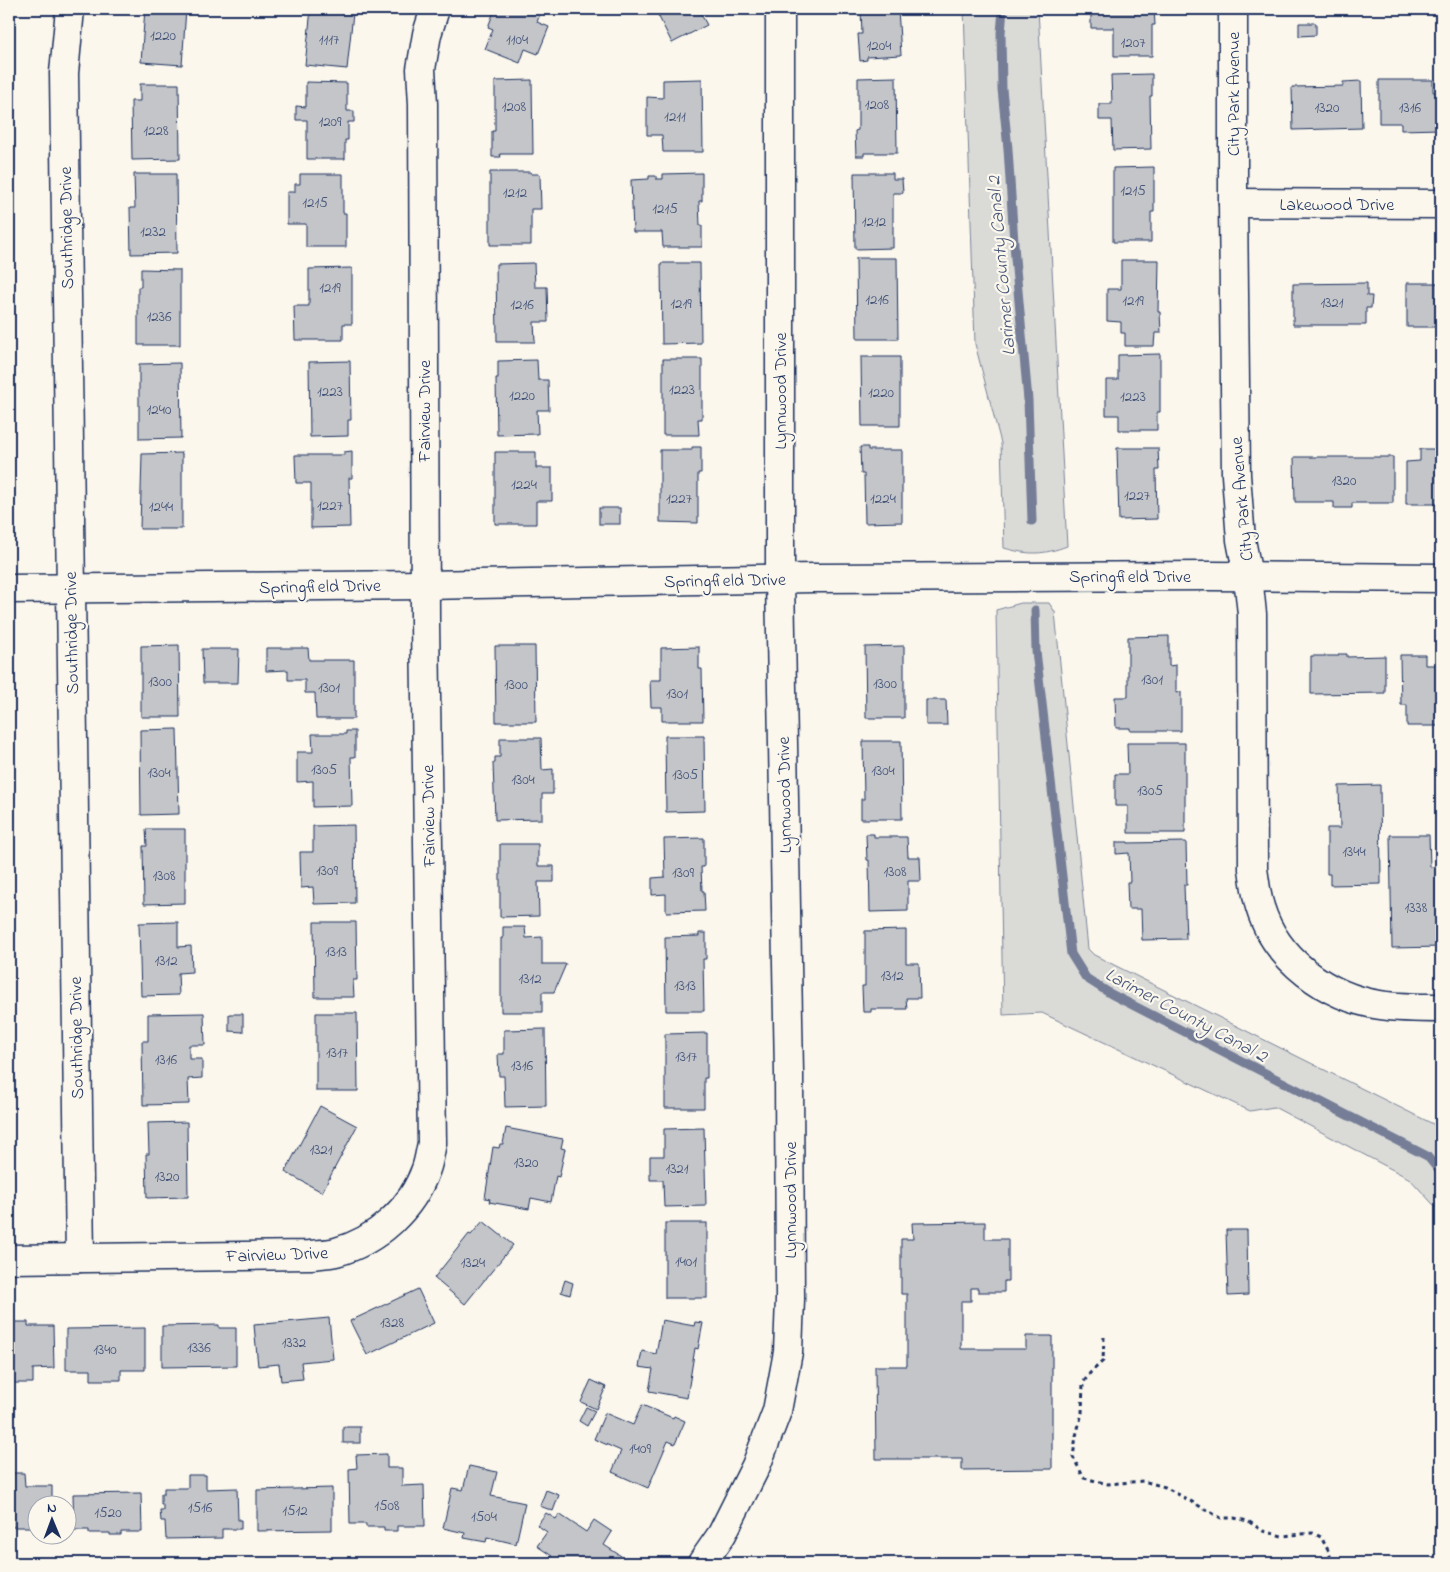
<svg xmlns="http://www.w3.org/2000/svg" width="1450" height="1572" font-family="'Indie Flower',sans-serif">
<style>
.green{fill:#dadad7;stroke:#7a849a}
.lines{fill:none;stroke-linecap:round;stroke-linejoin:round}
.stream{stroke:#747e96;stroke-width:9}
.building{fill:#c3c5c9;stroke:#1b2f5e}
.minor-casing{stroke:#1b2f5e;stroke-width:31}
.path{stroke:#1b2f5e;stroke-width:3;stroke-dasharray:4 4;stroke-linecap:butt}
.minor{stroke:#fbf7ec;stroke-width:28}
.labels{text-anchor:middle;stroke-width:4.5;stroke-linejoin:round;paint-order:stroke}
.number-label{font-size:15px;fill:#455479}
.street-label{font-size:18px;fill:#1b2f5e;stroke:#fbf7ec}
.water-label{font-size:19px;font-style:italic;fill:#47577a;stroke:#fbf7ec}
</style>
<rect width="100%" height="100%" fill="#fbf7ec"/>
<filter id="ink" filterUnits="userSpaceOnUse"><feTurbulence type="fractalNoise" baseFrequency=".02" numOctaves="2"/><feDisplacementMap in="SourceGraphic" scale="10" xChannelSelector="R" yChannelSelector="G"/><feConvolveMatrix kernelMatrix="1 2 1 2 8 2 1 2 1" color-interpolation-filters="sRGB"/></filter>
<g filter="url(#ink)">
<g class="green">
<path d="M964,9H1038L1067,546C1043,555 1029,555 1004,548L1001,443L975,344Z"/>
<polygon points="1021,603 1049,603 1055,612 1088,949 1094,955 1441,1128 1441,1213 1410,1179 1274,1107 1250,1111 1042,1013 1003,1015 996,610"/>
</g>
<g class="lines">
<g class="stream">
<polyline points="1003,9 1001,33 1002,89 1008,149 1015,258 1028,400 1032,521"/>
<polyline points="1035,610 1036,651 1071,954 1086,978 1111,994 1427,1156 1441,1173"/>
</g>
</g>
<g class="building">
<polygon points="145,9 186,9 182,65 141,62"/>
<polygon points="311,9 357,9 356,13 353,13 347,69 305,65"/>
<polygon points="495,9 542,9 537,22 549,27 538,54 525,49 520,63 485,49 493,29 488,27"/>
<polygon points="655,9 698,9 707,25 672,43"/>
<polygon points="861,9 898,9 901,55 867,57 867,60 860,61 858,34 862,34"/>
<polygon points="1091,9 1154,9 1155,25 1152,25 1152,56 1114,56 1114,28 1091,28"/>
<polygon points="1299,23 1316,23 1316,35 1299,36"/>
<polygon points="1152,74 1152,96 1150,96 1151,149 1113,150 1112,120 1099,120 1099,104 1112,104 1111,75"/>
<polygon points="896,77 897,153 864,153 864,156 856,156 855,131 858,130 858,78"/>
<polygon points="702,79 703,152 663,152 662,135 647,135 647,97 663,98 663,80"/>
<polygon points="532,80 533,154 500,154 501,157 492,157 492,131 495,131 495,81"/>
<polygon points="1379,80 1433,80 1433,92 1441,92 1441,129 1401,130 1401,123 1379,123"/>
<polygon points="1361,81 1362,128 1293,130 1292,87 1343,86 1343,82"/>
<polygon points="306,82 347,83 347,111 354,111 354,122 348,122 348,140 345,140 345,159 307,159 307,120 296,120 296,106 306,107"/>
<polygon points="140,84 179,84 180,159 132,160 131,101 140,101"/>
<polygon points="1154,167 1154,212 1151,212 1151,242 1113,242 1113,168"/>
<polygon points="490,172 531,172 531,174 540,174 541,209 531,209 531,245 490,245"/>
<polygon points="702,173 702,201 699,201 700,226 702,226 702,247 663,247 662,232 633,232 631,180 649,179 649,176 656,176 656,179 663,179 663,174"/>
<polygon points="854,173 893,173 893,179 902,179 903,193 893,193 893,248 855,249"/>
<polygon points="134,174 176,174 177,253 131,254 130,208 135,208"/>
<polygon points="300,174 343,174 343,213 346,213 346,247 306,247 306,224 287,224 287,192 295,192 295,184 300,184"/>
<polygon points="856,258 897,258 898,339 857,339"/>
<polygon points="1121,260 1159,260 1158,312 1160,312 1161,333 1155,333 1154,346 1125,346 1125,333 1121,333 1121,322 1107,321 1107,289 1121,289"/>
<polygon points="534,263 535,287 547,287 548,322 534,322 535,342 497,342 496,264"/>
<polygon points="661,263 700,263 701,343 662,344"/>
<polygon points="352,268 352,324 343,324 343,340 295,340 294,306 309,306 309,269"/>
<polygon points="141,269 180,270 180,345 138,345 138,287 141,287"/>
<polygon points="1367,283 1367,296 1372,296 1371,308 1366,308 1366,325 1293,325 1293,284"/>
<rect x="1407" y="283" width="34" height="44"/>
<polygon points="1160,354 1160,412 1157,412 1157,430 1119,430 1119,415 1106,415 1106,380 1118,380 1118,355"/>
<polygon points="861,357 900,357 900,426 862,426"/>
<polygon points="663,359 702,359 702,419 698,419 699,435 663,435"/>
<polygon points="537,360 538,380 548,380 549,410 537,410 538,434 497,435 496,378 498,378 498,361"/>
<polygon points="350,361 351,420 348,420 348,436 310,437 309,362"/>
<polygon points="180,363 181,438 139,439 139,364"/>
<polygon points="692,447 701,447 701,473 698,473 698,523 660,522 660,450 692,450"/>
<polygon points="860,447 868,447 868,450 902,450 902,522 865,523 864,474 861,474"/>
<polygon points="1117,448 1158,448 1159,470 1156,470 1157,519 1119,520"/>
<polygon points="1420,449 1441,449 1441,504 1406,504 1406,462 1420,461"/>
<polygon points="352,451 352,478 349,478 350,527 311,528 311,483 296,483 295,455 344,455 344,452"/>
<polygon points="495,452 536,452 536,468 552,468 552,501 536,501 536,524 495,524"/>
<polygon points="182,453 182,529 140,529 142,454"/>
<polygon points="1294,457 1393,457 1393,503 1352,503 1352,508 1334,508 1334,502 1295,502"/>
<rect x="599" y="508" width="21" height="16"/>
<polygon points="1169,636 1169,666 1176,665 1176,693 1181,692 1181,731 1130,731 1130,728 1116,728 1115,697 1128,697 1128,637"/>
<polygon points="179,645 180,717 141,717 141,646"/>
<polygon points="495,646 535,646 536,722 496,722"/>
<polygon points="904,646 904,718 866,718 865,647"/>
<polygon points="699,647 699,669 702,669 703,721 662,721 662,707 651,707 650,680 661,680 661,648"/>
<polygon points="266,648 308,648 309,660 354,660 354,719 316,719 315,693 305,693 305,680 288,680 288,670 266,671"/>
<polygon points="202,649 239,649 238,683 203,683"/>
<polygon points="1339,654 1347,654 1347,657 1385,656 1385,693 1311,694 1311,656 1339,656"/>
<polygon points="1400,655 1425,655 1425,665 1441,665 1441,726 1407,726 1407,705 1401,705"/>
<polygon points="926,700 946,700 947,725 926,725"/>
<polygon points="177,729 179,814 141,815 140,730"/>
<polygon points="346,731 355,731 355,757 351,757 352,806 313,807 313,781 297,782 297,752 313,752 312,734 346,734"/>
<polygon points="665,736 704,736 705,811 666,812"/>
<polygon points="500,738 541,738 542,770 553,769 553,794 542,794 542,819 495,820 493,763 495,763 495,757 500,757"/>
<polygon points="863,741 901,741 902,819 861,819 861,799 864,799"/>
<polygon points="1127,743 1185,743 1185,833 1128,833 1128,806 1115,806 1115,774 1128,774"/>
<polygon points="1380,785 1381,884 1330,885 1330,874 1327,874 1327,828 1340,828 1339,786"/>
<polygon points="354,825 355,903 314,904 313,887 301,888 300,852 313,852 313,826"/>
<polygon points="146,829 185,829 185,903 144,904 143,846 147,846"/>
<polygon points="866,834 874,834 874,837 907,837 908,857 920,857 921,881 908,881 908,911 870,912 869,860 867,860"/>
<polygon points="1390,835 1429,835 1430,867 1441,866 1441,947 1392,948"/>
<polygon points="704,838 704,867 701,867 702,891 704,891 705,911 666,912 666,894 652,895 652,878 665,877 664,839"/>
<polygon points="1116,842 1128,842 1128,843 1186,842 1187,885 1184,885 1186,939 1142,940 1141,909 1128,909 1127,882 1130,882 1129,853 1116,854"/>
<polygon points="500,844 538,844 538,866 554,866 554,882 538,882 539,916 500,917"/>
<polygon points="178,922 178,947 191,946 192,972 178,973 179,995 141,996 139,923"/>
<polygon points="314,922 356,922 357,980 353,980 354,997 315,997"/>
<polygon points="503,927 525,927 526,938 542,937 542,964 566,964 554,992 542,992 542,1012 501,1012 501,938 503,938"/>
<polygon points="906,930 906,963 919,963 920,998 906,998 907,1009 871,1009 871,1012 863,1012 862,986 865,986 865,931"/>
<polygon points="699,933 706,933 706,959 703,959 704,1011 666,1011 665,937 699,936"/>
<polygon points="204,1013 205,1045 189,1045 189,1059 202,1059 202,1078 188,1079 189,1104 143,1105 142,1041 148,1041 148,1014"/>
<polygon points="316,1013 357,1013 358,1091 316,1091"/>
<polygon points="229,1014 243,1014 243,1032 229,1031"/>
<polygon points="545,1029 546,1106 505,1107 504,1076 499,1076 498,1054 504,1054 504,1030"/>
<polygon points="707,1033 707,1078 704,1078 704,1108 665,1108 665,1034"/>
<polygon points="320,1106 357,1126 322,1192 285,1172"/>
<polygon points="187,1122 188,1197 147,1198 146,1154 149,1154 148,1123"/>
<polygon points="506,1128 563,1139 561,1148 565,1149 559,1177 556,1176 551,1202 531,1198 529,1209 489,1202 490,1199 485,1198 493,1147 499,1148 500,1144 503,1144"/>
<polygon points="704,1128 706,1206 664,1207 663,1180 650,1180 650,1156 664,1156 664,1129"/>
<polygon points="483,1221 513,1245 465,1304 434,1278 469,1234 471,1235"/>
<polygon points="985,1222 985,1239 1008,1239 1008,1281 1004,1281 1004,1292 978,1292 978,1288 971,1288 971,1301 961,1301 961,1349 1026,1349 1026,1336 1052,1336 1052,1469 962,1470 962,1459 876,1459 875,1366 907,1366 907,1294 901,1294 901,1239 913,1239 912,1223"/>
<rect x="665" y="1223" width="42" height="75"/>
<polygon points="1226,1230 1247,1230 1248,1295 1228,1296"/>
<polygon points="565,1280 573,1283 570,1295 561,1292"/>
<polygon points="418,1289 434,1323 367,1355 350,1321"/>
<polygon points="329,1318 333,1359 301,1362 303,1379 281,1381 279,1364 258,1366 254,1325"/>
<polygon points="662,1320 694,1326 695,1322 703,1323 698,1349 695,1348 687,1398 649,1391 653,1369 639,1367 642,1351 656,1354"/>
<polygon points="9,1322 28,1322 28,1326 53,1326 54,1368 33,1369 33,1383 9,1383"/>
<polygon points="219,1325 219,1328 236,1328 236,1366 162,1367 162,1326"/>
<polygon points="145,1328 145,1370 121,1370 121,1380 91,1380 91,1370 66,1370 66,1329"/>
<polygon points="591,1380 606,1387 596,1409 581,1402"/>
<polygon points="642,1405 673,1418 674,1416 685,1421 675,1444 668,1441 648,1488 612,1472 621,1451 594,1439 605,1413 633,1425"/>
<polygon points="586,1407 595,1411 587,1426 579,1421"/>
<rect x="343" y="1427" width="17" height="16"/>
<polygon points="387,1454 387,1468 402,1468 402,1486 424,1485 425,1526 397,1526 397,1531 384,1531 384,1527 366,1527 366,1524 350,1524 349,1469 357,1468 356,1455"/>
<polygon points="469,1466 497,1472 491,1496 525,1503 516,1544 487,1537 486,1542 464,1538 465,1533 443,1528 452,1488 463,1490"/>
<polygon points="9,1473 24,1473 25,1486 52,1486 52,1504 38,1504 38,1527 9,1527"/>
<polygon points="188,1475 206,1475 206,1489 237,1488 238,1520 241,1520 241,1529 222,1529 222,1538 166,1539 165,1521 161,1521 160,1510 163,1510 163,1504 161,1504 161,1494 164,1494 164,1488 188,1488"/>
<polygon points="332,1488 332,1530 257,1531 257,1490"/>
<polygon points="546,1490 559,1495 553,1511 540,1506"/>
<polygon points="141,1493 142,1532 121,1532 121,1535 110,1535 110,1533 89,1533 89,1530 74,1530 73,1494"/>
<polygon points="546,1513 556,1519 559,1514 586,1532 594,1520 612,1532 604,1545 621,1556 616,1563 556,1563 550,1559 552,1556 537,1546 547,1532 537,1525"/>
</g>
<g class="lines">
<defs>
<g id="minor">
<polyline points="70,9 64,73 80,1258"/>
<path d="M1233,9V203L1236,475L1241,540L1248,576L1252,614L1253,869C1255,881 1256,895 1260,907C1276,960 1327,997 1380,1005C1400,1008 1421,1008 1441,1008"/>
<polyline points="1233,203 1441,204"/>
<polyline points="9,589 425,585 814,578 1211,576 1441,578"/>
<path d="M9,1259L310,1255C318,1254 328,1254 336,1252C377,1241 412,1209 426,1169C429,1161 430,1152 432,1143L425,621L423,104L421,69L427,34L435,9"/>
<polyline points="702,1563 722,1534 756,1466 777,1411 788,1352 790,1299 789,1073 780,579 780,9"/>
</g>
</defs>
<use href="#minor" class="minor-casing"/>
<polyline class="path" points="1104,1337 1103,1361 1090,1373 1083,1383 1082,1413 1076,1436 1073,1457 1084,1478 1108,1484 1143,1481 1165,1487 1221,1518 1234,1518 1248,1521 1263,1531 1282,1536 1313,1533 1321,1537 1330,1554 1330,1563"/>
<use href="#minor" class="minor"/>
</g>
</g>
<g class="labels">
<g class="number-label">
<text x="163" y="40">1220</text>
<text x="329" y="44">1117</text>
<text x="517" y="44">1104</text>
<text x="1133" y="47">1207</text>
<text x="879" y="50">1204</text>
<text x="877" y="109">1208</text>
<text x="514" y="111">1208</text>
<text x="1327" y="112">1320</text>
<text x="1410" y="112">1316</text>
<text x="675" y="121">1211</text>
<text x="330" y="126">1209</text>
<text x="156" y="135">1228</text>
<text x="1133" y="195">1215</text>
<text x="515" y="197">1212</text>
<text x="315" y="207">1215</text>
<text x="665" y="213">1215</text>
<text x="874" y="226">1212</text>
<text x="153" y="236">1232</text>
<text x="330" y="292">1219</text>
<text x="877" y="304">1216</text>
<text x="1133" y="305">1219</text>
<text x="1332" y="307">1321</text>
<text x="681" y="308">1219</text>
<text x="522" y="309">1216</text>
<text x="159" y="321">1236</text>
<text x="682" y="394">1223</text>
<text x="330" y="396">1223</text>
<text x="881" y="397">1220</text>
<text x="522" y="400">1220</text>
<text x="1133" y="401">1223</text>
<text x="159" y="414">1240</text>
<text x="1344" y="485">1320</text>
<text x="524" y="489">1224</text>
<text x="1137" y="500">1227</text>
<text x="679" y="503">1227</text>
<text x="883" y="503">1224</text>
<text x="330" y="510">1227</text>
<text x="161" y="511">1244</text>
<text x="1152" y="684">1301</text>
<text x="160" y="686">1300</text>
<text x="885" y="688">1300</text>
<text x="516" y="689">1300</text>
<text x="329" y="692">1301</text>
<text x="677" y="698">1301</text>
<text x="324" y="774">1305</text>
<text x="883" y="775">1304</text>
<text x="159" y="777">1304</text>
<text x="685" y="779">1305</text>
<text x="523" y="784">1304</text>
<text x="1150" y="795">1305</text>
<text x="1354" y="856">1344</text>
<text x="327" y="875">1309</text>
<text x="895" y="876">1308</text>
<text x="683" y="877">1309</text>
<text x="164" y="880">1308</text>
<text x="1416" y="912">1338</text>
<text x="336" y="956">1313</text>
<text x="166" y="965">1312</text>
<text x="892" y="980">1312</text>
<text x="530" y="983">1312</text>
<text x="685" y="990">1313</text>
<text x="337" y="1057">1317</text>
<text x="686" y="1061">1317</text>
<text x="166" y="1064">1316</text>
<text x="522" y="1070">1316</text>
<text x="321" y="1154">1321</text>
<text x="526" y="1167">1320</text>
<text x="677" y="1173">1321</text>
<text x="167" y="1181">1320</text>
<text x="686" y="1266">1401</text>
<text x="473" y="1267">1324</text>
<text x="392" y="1327">1328</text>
<text x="294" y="1347">1332</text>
<text x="199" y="1352">1336</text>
<text x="105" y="1354">1340</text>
<text x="640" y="1453">1409</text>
<text x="387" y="1510">1508</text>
<text x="200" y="1512">1516</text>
<text x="295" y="1515">1512</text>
<text x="108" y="1517">1520</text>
<text x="484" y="1521">1504</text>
</g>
<g class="street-label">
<text transform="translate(1233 94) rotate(-90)" y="6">City Park Avenue</text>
<text x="1337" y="210">Lakewood Drive</text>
<text transform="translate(66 228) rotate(-91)" y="6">Southridge Drive</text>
<text transform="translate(780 391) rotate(-90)" y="6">Lynnwood Drive</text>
<text transform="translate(424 411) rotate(-90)" y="6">Fairview Drive</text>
<text transform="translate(1241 499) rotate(-95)" y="6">City Park Avenue</text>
<text x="1130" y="582">Springfield Drive</text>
<text transform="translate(725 580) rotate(-1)" y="6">Springfield Drive</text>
<text transform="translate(320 586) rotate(-1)" y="6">Springfield Drive</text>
<text transform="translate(71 633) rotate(-91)" y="6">Southridge Drive</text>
<text transform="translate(784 795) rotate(-91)" y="6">Lynnwood Drive</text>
<text transform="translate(428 816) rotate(-91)" y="6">Fairview Drive</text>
<text transform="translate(76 1038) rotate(-91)" y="6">Southridge Drive</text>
<text transform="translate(790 1200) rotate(-90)" y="6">Lynnwood Drive</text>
<text transform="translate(277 1254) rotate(-2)" y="6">Fairview Drive</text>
</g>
<g class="water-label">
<text transform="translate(1000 266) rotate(-95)" y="7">Larimer County Canal 2</text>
<text transform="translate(1187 1014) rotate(28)" y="7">Larimer County Canal 2</text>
</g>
</g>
<rect width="1450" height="1572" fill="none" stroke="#fbf7ec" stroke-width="30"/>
<rect x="15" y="15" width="1420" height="1542" fill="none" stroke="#1b2f5e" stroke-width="2" filter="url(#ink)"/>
<g transform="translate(52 1520) rotate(359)"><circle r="24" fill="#fbf7ec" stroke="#a1a7b3"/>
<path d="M0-4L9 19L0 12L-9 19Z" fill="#1b2f5e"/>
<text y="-8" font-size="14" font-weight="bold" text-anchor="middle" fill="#1b2f5e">N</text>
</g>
</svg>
